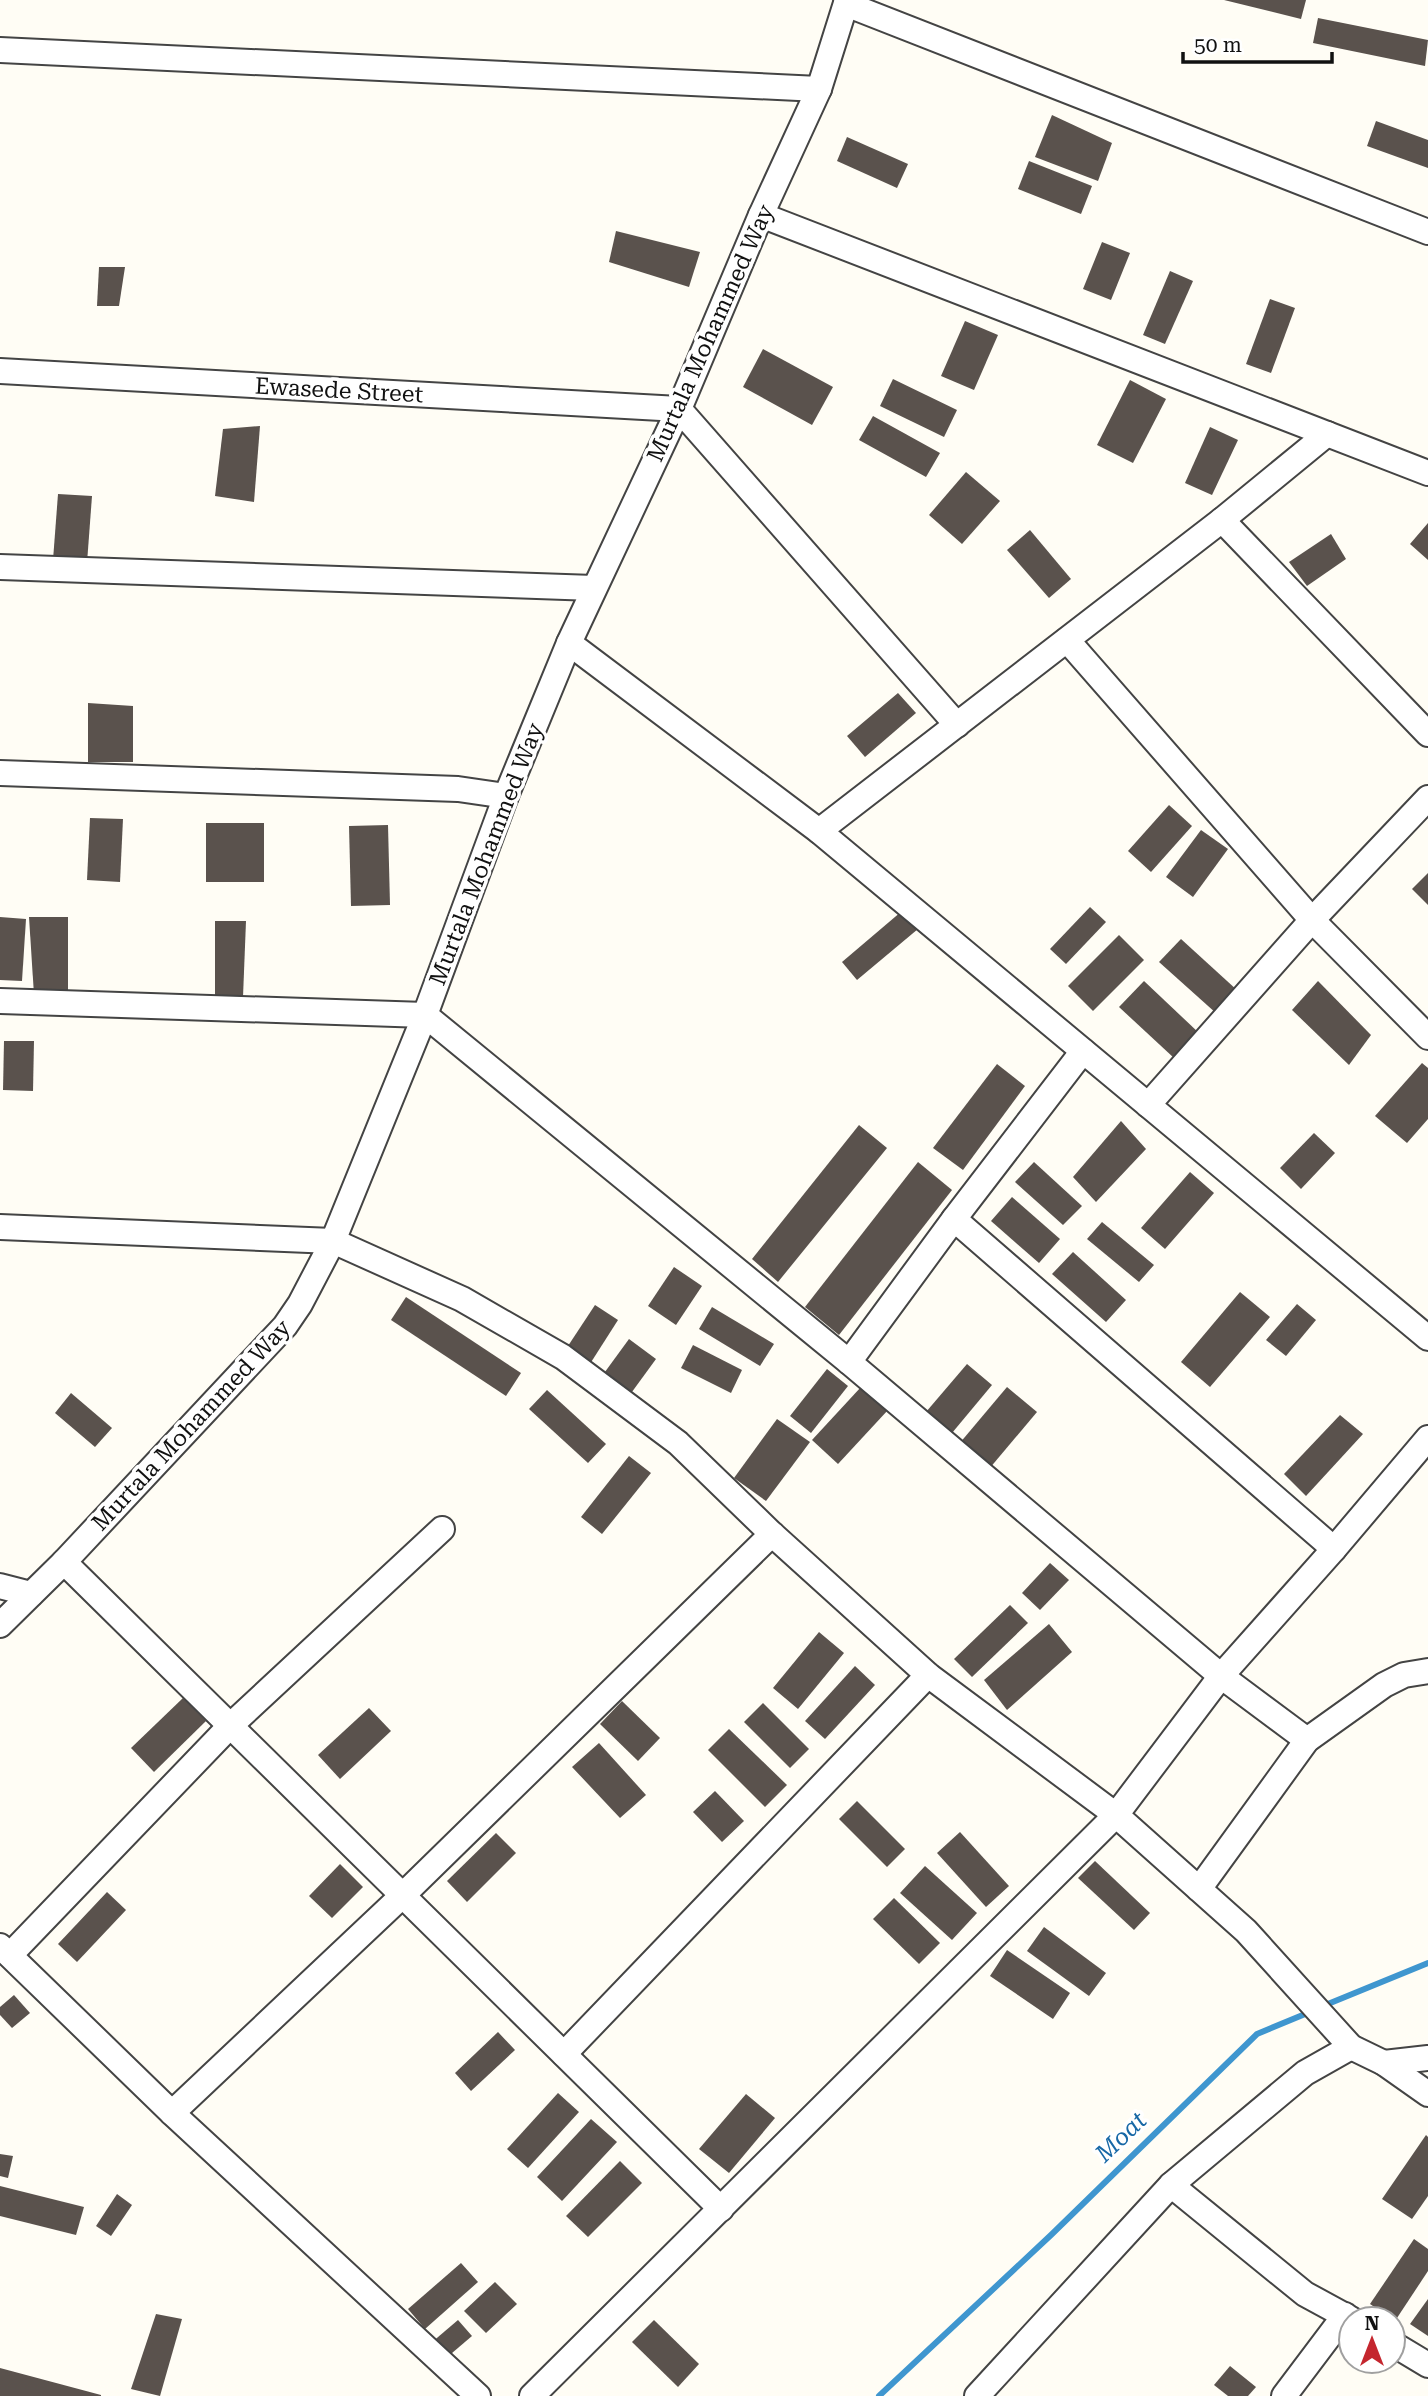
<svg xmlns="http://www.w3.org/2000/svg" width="1428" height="2396" font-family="'Roboto Serif',serif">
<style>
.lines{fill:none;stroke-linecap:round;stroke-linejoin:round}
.stream{stroke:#3f96cf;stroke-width:6}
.building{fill:#5a524d}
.minor-casing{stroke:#444;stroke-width:28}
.minor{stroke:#fff;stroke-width:24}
.labels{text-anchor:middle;stroke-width:7;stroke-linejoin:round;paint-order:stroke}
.street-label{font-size:23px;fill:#111;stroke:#fff}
.water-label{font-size:24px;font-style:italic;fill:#1768a6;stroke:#fff}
</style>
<rect width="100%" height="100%" fill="#fffdf5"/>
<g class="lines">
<g class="stream">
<polyline points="1323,2006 1428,1963"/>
<polyline points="879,2396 1051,2235 1257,2034 1310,2012"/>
</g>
</g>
<g class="building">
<polygon points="1224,0 1306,0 1301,19"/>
<polygon points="1318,18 1428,40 1425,66 1313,43"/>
<polygon points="1052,115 1112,143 1098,181 1035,157"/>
<polygon points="1376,121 1428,140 1428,168 1367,146"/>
<polygon points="847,137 908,164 897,188 837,161"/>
<polygon points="1029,161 1092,186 1081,214 1018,189"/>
<polygon points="616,231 700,252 689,287 609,262"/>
<polygon points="1102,242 1130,253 1111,300 1083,289"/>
<polygon points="99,267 125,267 119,306 97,306"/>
<polygon points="1170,271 1193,281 1165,344 1143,335"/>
<polygon points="1270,299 1295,308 1271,373 1246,364"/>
<polygon points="965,321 998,335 974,390 941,376"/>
<polygon points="763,349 833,387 812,425 743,387"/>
<polygon points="893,379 957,410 944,437 880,406"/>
<polygon points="1130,380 1166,399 1133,463 1097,445"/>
<polygon points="873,416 940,453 926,477 859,440"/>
<polygon points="260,426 254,502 215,496 223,429"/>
<polygon points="1210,427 1238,440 1212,495 1185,483"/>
<polygon points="966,472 1000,501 962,544 929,515"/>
<polygon points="58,494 92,496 87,563 53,560"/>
<polygon points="1428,523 1428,560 1410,544"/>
<polygon points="1030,530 1071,579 1049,598 1007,550"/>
<polygon points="1331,534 1346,559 1307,586 1289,562"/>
<polygon points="898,693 916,713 865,757 847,736"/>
<polygon points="88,703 133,706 133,762 88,762"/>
<polygon points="1169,805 1192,826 1151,872 1128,851"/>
<polygon points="90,818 123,819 120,882 87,880"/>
<rect x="206" y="823" width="58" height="59"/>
<polygon points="388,825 390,905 351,906 349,826"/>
<polygon points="1201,830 1228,849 1193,897 1166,877"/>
<polygon points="1428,873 1428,905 1412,889"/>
<polygon points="1090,907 1106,922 1066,964 1050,949"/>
<polygon points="902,911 918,929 857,980 842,962"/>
<polygon points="0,917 26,919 22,981 0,980"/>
<polygon points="29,917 68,917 68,995 34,995"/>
<polygon points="215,921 246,921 243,997 215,997"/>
<polygon points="1119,935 1144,960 1093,1011 1068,986"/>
<polygon points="1181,939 1238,991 1217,1014 1159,962"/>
<polygon points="1144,981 1199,1033 1174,1058 1119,1007"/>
<polygon points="1318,981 1371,1035 1349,1065 1292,1010"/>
<polygon points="4,1041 34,1041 33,1091 3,1090"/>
<polygon points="1422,1063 1428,1068 1428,1119 1407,1143 1375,1116"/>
<polygon points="997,1064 1025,1086 963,1170 933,1148"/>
<polygon points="1121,1121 1146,1149 1096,1202 1073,1177"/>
<polygon points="859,1125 887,1148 778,1282 752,1259"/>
<polygon points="1314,1133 1335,1153 1301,1189 1280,1168"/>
<polygon points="918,1162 952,1190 839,1335 805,1307"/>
<polygon points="1034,1162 1082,1206 1063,1225 1015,1182"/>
<polygon points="1190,1172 1214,1193 1165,1249 1141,1228"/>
<polygon points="1012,1197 1060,1239 1039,1263 991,1221"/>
<polygon points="1102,1222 1154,1265 1139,1282 1087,1239"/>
<polygon points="1073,1252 1126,1300 1106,1322 1052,1274"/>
<polygon points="674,1267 702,1286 676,1325 648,1306"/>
<polygon points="1240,1292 1270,1317 1210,1387 1181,1362"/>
<polygon points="406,1297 521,1373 506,1396 391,1320"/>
<polygon points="1297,1304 1316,1320 1286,1356 1266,1340"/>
<polygon points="595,1305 618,1320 588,1367 564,1352"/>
<polygon points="712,1307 774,1344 760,1366 699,1329"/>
<polygon points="629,1339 656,1359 629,1396 602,1376"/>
<polygon points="693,1345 742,1370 731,1393 681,1368"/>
<polygon points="967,1364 992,1385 952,1433 926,1412"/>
<polygon points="827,1369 848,1386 811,1433 790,1416"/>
<polygon points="861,1387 888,1410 838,1464 812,1440"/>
<polygon points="1007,1387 1037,1412 989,1469 959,1444"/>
<polygon points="547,1390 606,1444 588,1463 529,1409"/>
<polygon points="71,1393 112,1428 95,1447 55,1413"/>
<polygon points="1340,1415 1363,1434 1306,1496 1284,1474"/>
<polygon points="777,1419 810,1442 766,1501 734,1478"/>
<polygon points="629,1456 651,1473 602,1534 581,1517"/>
<polygon points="1050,1563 1069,1580 1040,1610 1022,1593"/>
<polygon points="1010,1605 1028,1623 972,1677 954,1659"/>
<polygon points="1049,1624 1072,1652 1007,1710 984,1680"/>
<polygon points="819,1632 844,1653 798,1709 773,1688"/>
<polygon points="855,1666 875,1685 825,1739 805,1721"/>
<polygon points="183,1698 206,1721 154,1772 131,1748"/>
<polygon points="622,1701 660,1738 638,1761 600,1724"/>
<polygon points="763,1703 809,1749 790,1768 744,1722"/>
<polygon points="369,1708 391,1731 340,1779 318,1755"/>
<polygon points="729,1729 787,1785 765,1807 708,1750"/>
<polygon points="599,1743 646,1795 620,1818 572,1767"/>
<polygon points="715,1791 744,1821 722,1842 693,1812"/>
<polygon points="857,1801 905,1849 887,1867 839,1819"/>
<polygon points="960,1832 1009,1886 986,1907 937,1853"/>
<polygon points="496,1833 516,1853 467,1902 447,1881"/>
<polygon points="1095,1861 1150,1913 1134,1930 1078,1878"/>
<polygon points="340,1864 363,1887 332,1918 309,1896"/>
<polygon points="925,1866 977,1913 952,1940 900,1893"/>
<polygon points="107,1892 126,1910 77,1962 58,1944"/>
<polygon points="894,1898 940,1943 919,1964 873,1919"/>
<polygon points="1044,1927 1106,1973 1089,1996 1027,1951"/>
<polygon points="1007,1950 1070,1993 1053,2019 990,1976"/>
<polygon points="14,1995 30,2013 12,2028 0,2015 0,2007"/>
<polygon points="498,2032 515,2050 471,2091 455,2073"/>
<polygon points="558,2093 579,2112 528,2168 507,2149"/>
<polygon points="746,2094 775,2118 729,2173 699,2149"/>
<polygon points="591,2119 617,2142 562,2201 537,2177"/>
<polygon points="1426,2135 1428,2137 1428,2196 1412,2219 1382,2199"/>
<polygon points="0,2154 13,2156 8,2178 0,2176"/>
<polygon points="620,2161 642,2183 588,2237 566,2216"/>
<polygon points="0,2186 84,2207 76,2235 0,2216"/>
<polygon points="117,2194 132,2205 111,2236 96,2226"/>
<polygon points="1414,2239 1428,2249 1428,2271 1395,2321 1370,2304"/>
<polygon points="461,2263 478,2282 425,2329 408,2309"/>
<polygon points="495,2282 517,2304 486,2333 464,2311"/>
<polygon points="1428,2299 1428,2336 1410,2324"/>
<polygon points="156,2314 182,2319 160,2396 131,2389"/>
<polygon points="458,2320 472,2336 445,2359 431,2343"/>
<polygon points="654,2320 699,2364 678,2387 632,2342"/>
<polygon points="1230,2366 1256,2387 1248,2396 1228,2396 1214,2385"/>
<polygon points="0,2368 101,2395 101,2396 0,2396"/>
</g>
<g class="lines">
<defs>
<g id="minor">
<polyline points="846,4 1428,232"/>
<polyline points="0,50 819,89"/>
<polyline points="761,215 1428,473"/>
<polyline points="0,371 679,409 957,725"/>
<polyline points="1222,520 1428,734"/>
<polyline points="0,567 594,588"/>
<polyline points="1067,640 1312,920 1428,1037"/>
<polyline points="569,643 819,831 1428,1338"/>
<polyline points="0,773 458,789 506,796"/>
<polyline points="819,831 1222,520 1327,434"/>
<polyline points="0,1001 425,1015 849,1362 1221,1676 1307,1740"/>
<polyline points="1148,1105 1312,920 1428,798"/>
<polyline points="954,1219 1334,1549"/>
<polyline points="0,1227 333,1241 462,1299 563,1357 678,1443 772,1534 928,1675 1116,1815 1246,1931 1351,2047 1384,2063 1428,2094"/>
<polyline points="849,1362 954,1219 1083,1051"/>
<polyline points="64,1562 721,2209"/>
<polyline points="0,1586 31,1594"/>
<polyline points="0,1625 64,1562 285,1326 300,1304 333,1241 425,1015 506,796 569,643 679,409 761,215 819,89 847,0"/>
<polyline points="1199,1889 1307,1740 1384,1685 1404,1675 1428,1671"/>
<polyline points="0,1946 172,2113 478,2396"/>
<polyline points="10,1955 231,1725 442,1529"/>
<polyline points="564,2054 928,1675"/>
<polyline points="1384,2063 1428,2058"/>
<polyline points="172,2113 403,1895 772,1534"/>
<polyline points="1351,2319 1305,2294 1171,2185 1305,2073 1351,2047"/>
<polyline points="1393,2344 1428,2365"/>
<polyline points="532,2396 1116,1815 1221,1676 1334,1549 1428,1438"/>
<polyline points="977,2396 1171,2185"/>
<polyline points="1284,2396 1345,2315"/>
</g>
</defs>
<use href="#minor" class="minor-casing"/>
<use href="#minor" class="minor"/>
</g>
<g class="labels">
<g class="street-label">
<text transform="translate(710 333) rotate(-66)" y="8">Murtala Mohammed Way</text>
<text transform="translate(339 390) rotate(3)" y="8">Ewasede Street</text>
<text transform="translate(486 854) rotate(-69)" y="8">Murtala Mohammed Way</text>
<text transform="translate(191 1425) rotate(-47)" y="8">Murtala Mohammed Way</text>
</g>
<g class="water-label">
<text transform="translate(1121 2137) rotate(-44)" y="8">Moat</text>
</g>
</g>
<g transform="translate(1372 2340)"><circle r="33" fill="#ffffff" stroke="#a0a0a0" stroke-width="2"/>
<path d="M0-5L12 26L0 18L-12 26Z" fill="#c4262e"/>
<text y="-10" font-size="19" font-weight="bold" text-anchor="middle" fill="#111111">N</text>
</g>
<path d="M1183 52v10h149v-10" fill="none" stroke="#111111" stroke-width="3.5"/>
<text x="1194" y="52" font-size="21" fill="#111111" stroke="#ffffff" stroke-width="5" paint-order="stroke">50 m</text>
</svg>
